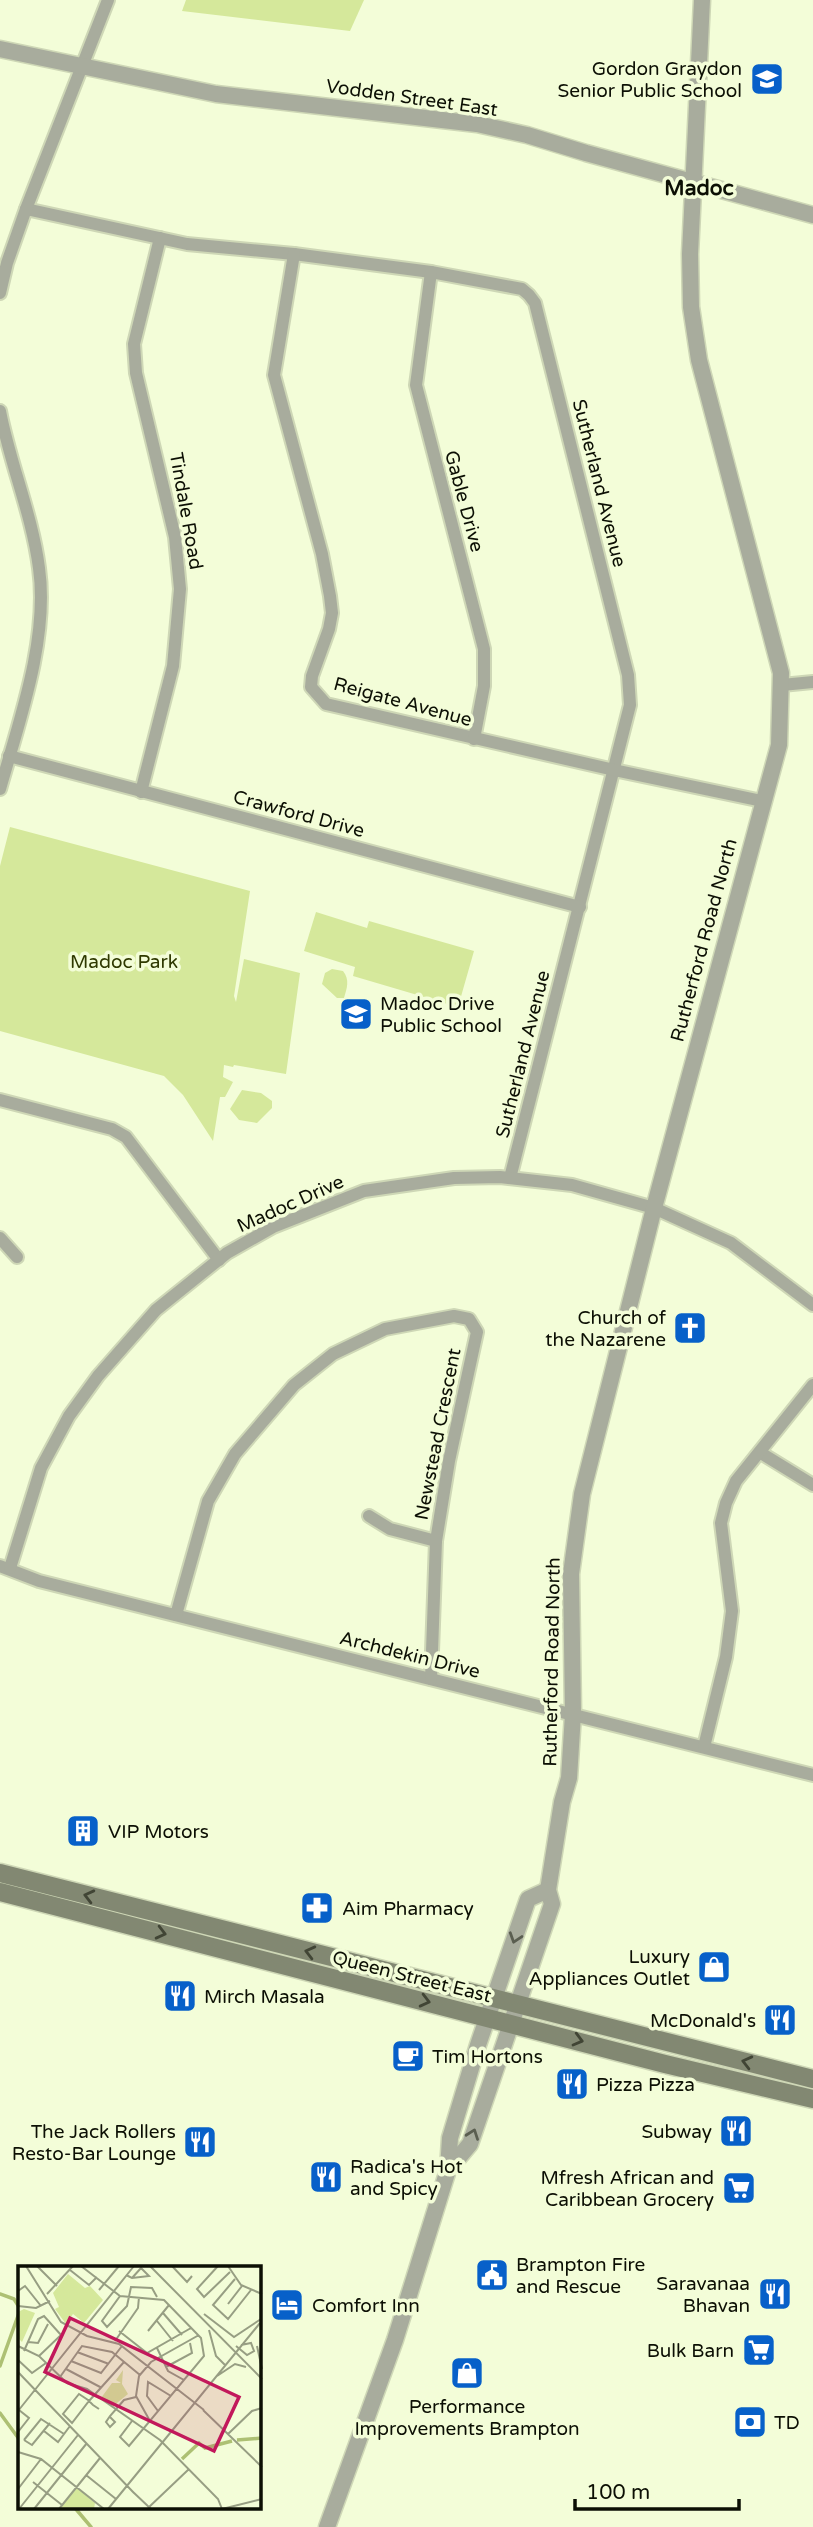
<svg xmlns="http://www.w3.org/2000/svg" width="813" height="2527" font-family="'Varela Round',sans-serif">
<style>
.green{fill:#d5e89b}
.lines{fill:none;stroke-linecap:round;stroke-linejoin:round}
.stream{stroke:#adc073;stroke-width:3.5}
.minor-casing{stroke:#ced7b6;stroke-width:16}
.tertiary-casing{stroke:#ced7b6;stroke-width:19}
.secondary-casing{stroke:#ced7b6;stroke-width:21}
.minor{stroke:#a8ac9d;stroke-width:12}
.tertiary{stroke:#a8ac9d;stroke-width:16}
.secondary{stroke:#828872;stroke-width:18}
.oneway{stroke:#414535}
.oneway2{stroke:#5a5e50}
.labels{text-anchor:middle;stroke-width:7;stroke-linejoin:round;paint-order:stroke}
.poi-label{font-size:19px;fill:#0c0f04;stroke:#f3fdd8;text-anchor:start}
.street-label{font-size:19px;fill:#0c0f04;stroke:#f3fdd8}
.park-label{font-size:19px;fill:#2f3900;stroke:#f3fdd8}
.neighbourhood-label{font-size:21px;font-weight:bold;fill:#0c0f04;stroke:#f3fdd8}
.inset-river{fill:none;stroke:#adc073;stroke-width:3.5}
.inset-road{fill:none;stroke:#979e83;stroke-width:2}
.view{fill:#c2185b;fill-opacity:0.15;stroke:#c2185b;stroke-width:3.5}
.inset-edge{fill:none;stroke:#0c0f04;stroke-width:3.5}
</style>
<rect width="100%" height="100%" fill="#f3fdd8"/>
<g class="green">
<polygon points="186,0 364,0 350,31 182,11"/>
<polygon points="10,827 250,891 234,996 236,1002 244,959 300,973 286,1074 234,1065 233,1067 224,1065 223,1077 233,1082 225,1097 220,1097 213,1141 183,1095 164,1076 0,1031 0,866"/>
<polygon points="316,912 367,928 369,921 474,951 458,1007 353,976 355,967 304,951"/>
<path d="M332,969L343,971C350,980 347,988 344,998H337L322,984L325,973Z"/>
<polygon points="242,1090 261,1093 272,1101 272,1108 257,1123 239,1120 230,1109"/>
</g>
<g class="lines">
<g class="stream">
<polyline points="0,2294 14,2299 19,2307"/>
<polyline points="0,2366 19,2313"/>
<polyline points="0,2413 19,2439"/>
<polyline points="75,2508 91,2527"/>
</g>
<defs>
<g id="minor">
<polyline points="26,209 187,244 294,254 431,272 522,289 529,295 535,303 628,675 630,705 510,1178"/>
<polyline points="294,254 274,375 322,554 330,596 332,613 329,629 312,676 311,687 326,704 614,770 762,801"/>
<polyline points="431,272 416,385 484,649 484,686 474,739"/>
<polyline points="0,293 7,263 26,209 108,0"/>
<path d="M0,411C10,464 32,514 39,568C49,638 19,722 0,789"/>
<polyline points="782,685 813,682"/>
<polyline points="9,756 580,907"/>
<polyline points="141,792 173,666 180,589 175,537 136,373 134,344 160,238"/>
<polyline points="0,1100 112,1129 126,1137 219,1260"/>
<polyline points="0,1238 17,1257"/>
<polyline points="761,1453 813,1485"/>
<polyline points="369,1516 390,1529 436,1541"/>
<polyline points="0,1566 39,1581 813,1775"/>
<polyline points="10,1568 41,1468 69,1416 98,1376 156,1310 227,1253 273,1227 364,1191 454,1178 500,1177 572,1185 654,1208 731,1243 813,1305"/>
<polyline points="176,1615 208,1501 235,1454 294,1385 333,1354 385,1329 454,1316 469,1319 477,1332 449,1461 436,1541 431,1679"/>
<polyline points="704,1747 726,1657 732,1611 721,1523 726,1503 736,1481 813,1385"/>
</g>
<g id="tertiary">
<polyline points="0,49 216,94 477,124 527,135 586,153 813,215"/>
<polyline points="448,2170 470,2144 552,1904 548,1890 562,1802 569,1778 573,1714 571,1574 582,1494 654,1208 779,745 781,673 699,360 691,307 690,254 702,0"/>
<polyline points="327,2527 395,2340 448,2170 450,2138 478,2045 528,1899 548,1890"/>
</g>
<g id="secondary">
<polyline points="0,1873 813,2079"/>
<polyline points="0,1892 665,2064 813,2099"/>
</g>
</defs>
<use href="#minor" class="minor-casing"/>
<use href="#tertiary" class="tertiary-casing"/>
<use href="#secondary" class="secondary-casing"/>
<use href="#minor" class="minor"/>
<use href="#tertiary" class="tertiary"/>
<use href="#secondary" class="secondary"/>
</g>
<defs><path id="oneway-chevron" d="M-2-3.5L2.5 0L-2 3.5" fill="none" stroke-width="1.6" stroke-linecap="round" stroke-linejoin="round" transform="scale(1.75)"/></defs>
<g class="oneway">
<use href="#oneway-chevron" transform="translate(89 1896) rotate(-166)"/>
<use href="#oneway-chevron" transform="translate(161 1933) rotate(14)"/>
<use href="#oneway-chevron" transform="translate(310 1952) rotate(-166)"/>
<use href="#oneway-chevron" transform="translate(425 2001) rotate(14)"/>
<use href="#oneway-chevron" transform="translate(578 2040) rotate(15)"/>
<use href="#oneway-chevron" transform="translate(747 2062) rotate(-166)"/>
</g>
<g class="oneway2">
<use href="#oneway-chevron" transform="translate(515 1938) rotate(108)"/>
<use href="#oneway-chevron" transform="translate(473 2134) rotate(-70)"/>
</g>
<defs>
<symbol id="school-square" viewBox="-11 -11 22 22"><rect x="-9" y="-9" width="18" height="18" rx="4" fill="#0760c9" stroke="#f3fdd8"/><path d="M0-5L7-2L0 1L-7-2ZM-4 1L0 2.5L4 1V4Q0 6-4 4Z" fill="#fff"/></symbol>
<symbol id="church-square" viewBox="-11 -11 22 22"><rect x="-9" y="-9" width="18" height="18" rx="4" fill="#0760c9" stroke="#f3fdd8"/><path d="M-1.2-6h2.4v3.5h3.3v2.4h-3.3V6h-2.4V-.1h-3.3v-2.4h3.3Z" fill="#fff"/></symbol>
<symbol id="building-square" viewBox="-11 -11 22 22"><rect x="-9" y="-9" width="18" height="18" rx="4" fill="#0760c9" stroke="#f3fdd8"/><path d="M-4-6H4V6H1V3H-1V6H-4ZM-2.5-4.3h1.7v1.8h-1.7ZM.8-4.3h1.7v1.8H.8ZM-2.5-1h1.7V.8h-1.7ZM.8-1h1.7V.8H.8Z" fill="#fff"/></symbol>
<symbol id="pharmacy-square" viewBox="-11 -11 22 22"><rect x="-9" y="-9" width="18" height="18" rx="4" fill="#0760c9" stroke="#f3fdd8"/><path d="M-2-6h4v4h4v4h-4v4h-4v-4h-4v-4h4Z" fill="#fff"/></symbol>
<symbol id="shop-square" viewBox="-11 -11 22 22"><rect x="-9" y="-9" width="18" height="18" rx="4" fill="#0760c9" stroke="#f3fdd8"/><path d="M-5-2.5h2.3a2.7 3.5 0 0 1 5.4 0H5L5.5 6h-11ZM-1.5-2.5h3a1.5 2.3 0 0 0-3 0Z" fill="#fff"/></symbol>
<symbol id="restaurant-square" viewBox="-11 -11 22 22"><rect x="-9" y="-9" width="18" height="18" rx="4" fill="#0760c9" stroke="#f3fdd8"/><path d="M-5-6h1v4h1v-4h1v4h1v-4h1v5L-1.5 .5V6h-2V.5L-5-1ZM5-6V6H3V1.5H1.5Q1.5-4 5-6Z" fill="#fff"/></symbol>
<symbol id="cafe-square" viewBox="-11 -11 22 22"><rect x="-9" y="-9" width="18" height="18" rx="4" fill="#0760c9" stroke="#f3fdd8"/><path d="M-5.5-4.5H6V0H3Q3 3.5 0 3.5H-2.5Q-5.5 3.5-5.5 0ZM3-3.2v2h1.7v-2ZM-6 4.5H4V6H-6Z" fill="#fff"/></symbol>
<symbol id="supermarket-square" viewBox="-11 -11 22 22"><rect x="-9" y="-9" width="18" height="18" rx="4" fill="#0760c9" stroke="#f3fdd8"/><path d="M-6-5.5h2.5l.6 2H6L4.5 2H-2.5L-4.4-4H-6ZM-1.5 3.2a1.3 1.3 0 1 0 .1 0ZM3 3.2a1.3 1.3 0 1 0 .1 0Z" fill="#fff"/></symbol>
<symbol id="civic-square" viewBox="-11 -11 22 22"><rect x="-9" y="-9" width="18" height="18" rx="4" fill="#0760c9" stroke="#f3fdd8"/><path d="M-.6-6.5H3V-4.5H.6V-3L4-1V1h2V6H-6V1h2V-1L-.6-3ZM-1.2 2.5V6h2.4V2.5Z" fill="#fff"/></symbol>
<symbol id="hotel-square" viewBox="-11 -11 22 22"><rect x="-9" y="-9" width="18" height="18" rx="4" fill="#0760c9" stroke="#f3fdd8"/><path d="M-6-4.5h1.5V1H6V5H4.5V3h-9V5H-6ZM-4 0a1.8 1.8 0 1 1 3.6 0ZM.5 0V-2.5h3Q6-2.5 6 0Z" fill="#fff"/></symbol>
<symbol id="bank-square" viewBox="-11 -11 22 22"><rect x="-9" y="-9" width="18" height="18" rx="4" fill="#0760c9" stroke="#f3fdd8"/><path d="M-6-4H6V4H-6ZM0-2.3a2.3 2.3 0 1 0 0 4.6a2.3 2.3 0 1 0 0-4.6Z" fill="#fff"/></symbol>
</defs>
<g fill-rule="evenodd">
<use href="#school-square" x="748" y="60" width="38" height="38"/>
<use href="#school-square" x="337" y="995" width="38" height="38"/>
<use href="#church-square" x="671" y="1309" width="38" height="38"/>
<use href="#building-square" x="64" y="1812" width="38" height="38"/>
<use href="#pharmacy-square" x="298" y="1889" width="38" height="38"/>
<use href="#shop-square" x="695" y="1948" width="38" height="38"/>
<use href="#restaurant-square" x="161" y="1977" width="38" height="38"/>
<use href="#restaurant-square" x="761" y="2001" width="38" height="38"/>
<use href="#cafe-square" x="389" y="2037" width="38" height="38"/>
<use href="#restaurant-square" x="553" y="2065" width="38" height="38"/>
<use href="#restaurant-square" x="717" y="2112" width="38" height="38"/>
<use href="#restaurant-square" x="181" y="2123" width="38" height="38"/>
<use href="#restaurant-square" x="307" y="2158" width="38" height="38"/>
<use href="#supermarket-square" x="720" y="2169" width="38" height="38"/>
<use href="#civic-square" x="473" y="2256" width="38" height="38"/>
<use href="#restaurant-square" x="756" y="2275" width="38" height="38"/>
<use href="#hotel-square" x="268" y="2286" width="38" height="38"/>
<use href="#supermarket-square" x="740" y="2331" width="38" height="38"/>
<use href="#shop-square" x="448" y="2354" width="38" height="38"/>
<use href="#bank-square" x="731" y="2403" width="38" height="38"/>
</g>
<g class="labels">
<g class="poi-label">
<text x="742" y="75" text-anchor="end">Gordon Graydon<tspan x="742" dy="22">Senior Public School</tspan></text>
<text x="380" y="1010">Madoc Drive<tspan x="380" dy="22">Public School</tspan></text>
<text x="666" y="1324" text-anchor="end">Church of<tspan x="666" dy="22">the Nazarene</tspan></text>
<text x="108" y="1838">VIP Motors</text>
<text x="342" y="1915">Aim Pharmacy</text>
<text x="690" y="1963" text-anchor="end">Luxury<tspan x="690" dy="22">Appliances Outlet</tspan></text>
<text x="204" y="2003">Mirch Masala</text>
<text x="756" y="2027" text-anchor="end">McDonald's</text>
<text x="432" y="2063">Tim Hortons</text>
<text x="596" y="2091">Pizza Pizza</text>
<text x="176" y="2138" text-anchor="end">The Jack Rollers<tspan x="176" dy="22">Resto-Bar Lounge</tspan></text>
<text x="712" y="2138" text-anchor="end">Subway</text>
<text x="350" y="2173">Radica's Hot<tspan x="350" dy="22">and Spicy</tspan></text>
<text x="714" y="2184" text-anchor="end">Mfresh African and<tspan x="714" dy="22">Caribbean Grocery</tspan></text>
<text x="516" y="2271">Brampton Fire<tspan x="516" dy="22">and Rescue</tspan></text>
<text x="750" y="2290" text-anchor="end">Saravanaa<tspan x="750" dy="22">Bhavan</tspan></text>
<text x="312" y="2312">Comfort Inn</text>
<text x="734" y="2357" text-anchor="end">Bulk Barn</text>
<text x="467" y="2413" text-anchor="middle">Performance<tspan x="467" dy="22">Improvements Brampton</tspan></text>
<text x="774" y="2429">TD</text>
</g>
<g class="street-label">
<text transform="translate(412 97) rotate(8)" y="7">Vodden Street East</text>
<text transform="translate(600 483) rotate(76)" y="7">Sutherland Avenue</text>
<text transform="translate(465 501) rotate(75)" y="7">Gable Drive</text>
<text transform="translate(187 511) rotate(80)" y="7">Tindale Road</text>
<text transform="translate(403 701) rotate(15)" y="7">Reigate Avenue</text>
<text transform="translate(299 813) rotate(15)" y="7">Crawford Drive</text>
<text transform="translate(703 940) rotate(-75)" y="7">Rutherford Road North</text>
<text transform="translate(522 1054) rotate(-76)" y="7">Sutherland Avenue</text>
<text transform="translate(290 1203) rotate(-24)" y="7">Madoc Drive</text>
<text transform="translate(437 1434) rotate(-79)" y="7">Newstead Crescent</text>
<text transform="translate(410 1654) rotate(14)" y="7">Archdekin Drive</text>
<text transform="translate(551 1662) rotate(-89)" y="7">Rutherford Road North</text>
<text transform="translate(412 1976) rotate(14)" y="7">Queen Street East</text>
</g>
<g class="park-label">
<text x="124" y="968">Madoc Park</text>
</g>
<g class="neighbourhood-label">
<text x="699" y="195">Madoc</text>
</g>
</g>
<g transform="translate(18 2266)">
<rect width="243" height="243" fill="#f3fdd8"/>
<path d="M50,8L67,22L72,20L85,34L66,57L55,48L48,58L37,43L41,41L35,27ZM6,43L17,47L4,76L0,72V46ZM105,104L104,118L110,128L94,141L83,132L94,117H103L98,114ZM59,222L77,237L76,243H42Z" fill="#d5e89b"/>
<path class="inset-river" d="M219,174L244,172M164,193L181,177L187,182L214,175"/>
<path class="inset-road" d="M8,0L43,56L69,70L101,78L186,144M19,0L39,20M63,0L102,30L146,34L183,72L186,90L111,180L102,171L114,155M132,0L244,113M154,0L169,16L174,10M200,0L179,23L186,31L212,6M210,0L223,19L244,28M52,4L71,19L79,11M108,9L114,12L131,10L123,2L114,12M217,13L195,39L210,53L233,24M81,24L101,0M0,25L7,20L23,40M29,28L55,0M102,30L84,55L89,61L109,40L113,21L134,22L139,31M210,38L224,20M0,40L18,42L32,35M145,47L164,69M186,48L216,71L243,53M139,55L155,75M191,64L198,90L207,99M101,65L129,87L173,62M130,65L151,39M97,75L120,42L121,31M10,76L20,77L30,58M0,80L21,90L49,117L69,123L142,174L200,233L204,243M218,80L229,89L236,85L233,77L223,79M239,80L244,103M139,82L150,105L166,114M6,85L20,53L26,50L43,69L21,90M59,86L91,98M0,94L14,107L28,97M53,95L83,107L104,80M148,101L174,87L172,77M48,103L84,122M0,106L116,227M199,110L217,98L228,101M42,111L64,80L94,86L122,109M81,143L75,139L70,134L61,128L45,148L54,157L71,135L106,96M185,144L244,201M0,145L116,0M140,145L129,130L130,116L153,130M92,151L97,156L92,161L88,156L92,150L106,134L118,131M132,155L118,130L121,110L133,96L181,69M26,165L40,176L52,160M0,166L11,152L1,144M210,168L234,145L244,142M6,174L23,153L46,168M6,174L14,179L32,157M0,186L23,193L86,243M68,209L98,233M15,216L44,239M0,223L23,193M114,225L133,243M130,242L171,203M1,243L60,169M16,243L69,177M41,243L82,192M90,243L242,57M204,243L244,233"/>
<path class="view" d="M52,52L221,131L196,185L27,106Z"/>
<rect width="243" height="243" class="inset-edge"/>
</g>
<path d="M575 2499v10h164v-10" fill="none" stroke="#0c0f04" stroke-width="3.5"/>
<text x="586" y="2499" font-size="21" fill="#0c0f04" stroke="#f3fdd8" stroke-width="5" paint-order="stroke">100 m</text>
</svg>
